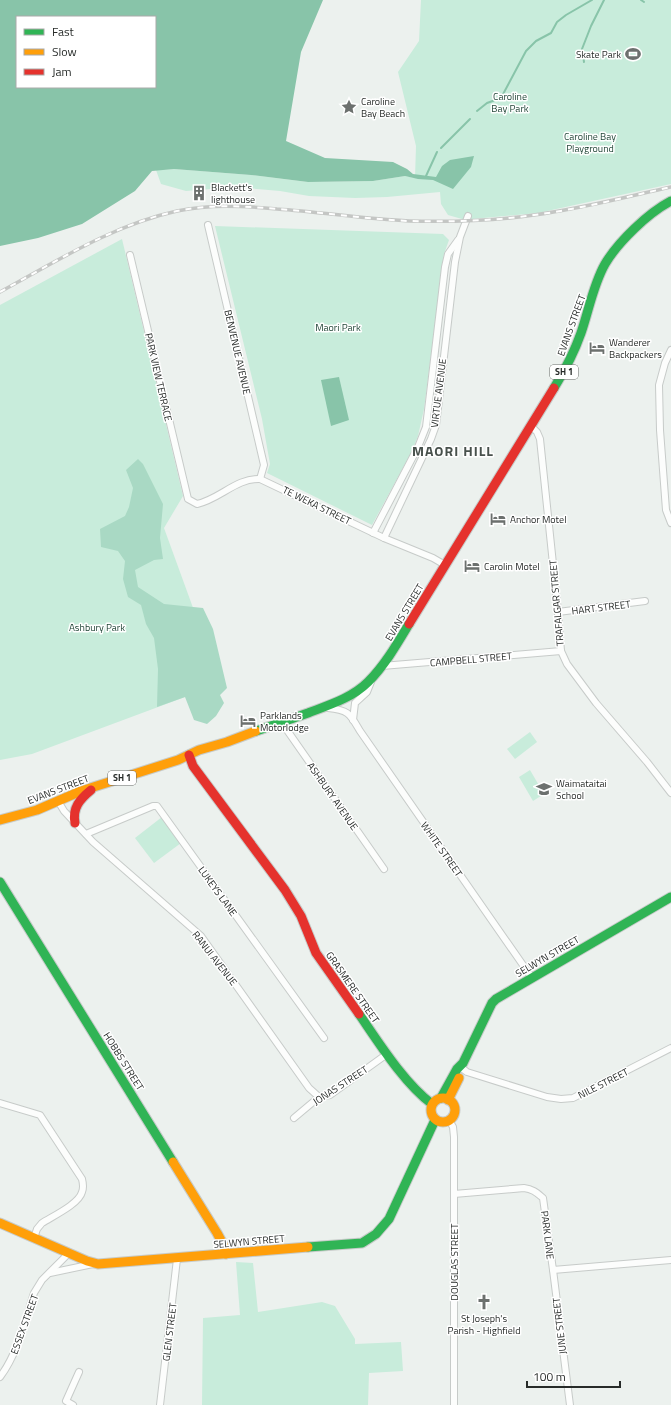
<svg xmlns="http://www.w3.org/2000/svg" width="671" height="1405" font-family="'Titillium Web',sans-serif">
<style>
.green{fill:#c8ecdb}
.forest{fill:#a9d9c4}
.water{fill:#88c4a9;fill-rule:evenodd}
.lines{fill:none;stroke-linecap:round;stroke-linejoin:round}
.stream{stroke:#88c4a9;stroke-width:2}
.street-casing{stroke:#c7cbc9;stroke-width:8}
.fast-casing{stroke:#c7cbc9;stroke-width:11}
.slow-casing{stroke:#c7cbc9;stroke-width:11}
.jam-casing{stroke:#c7cbc9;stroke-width:11}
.street{stroke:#fcfdfc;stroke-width:6}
.fast{stroke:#30b455;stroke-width:9}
.slow{stroke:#ff9f0a;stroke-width:9}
.jam{stroke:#e5322d;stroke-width:9}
.rail-casing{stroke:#c4c6c4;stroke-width:3.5}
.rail{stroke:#fff;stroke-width:2;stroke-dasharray:6;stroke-linecap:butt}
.labels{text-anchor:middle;stroke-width:3;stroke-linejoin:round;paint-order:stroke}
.shield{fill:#fff;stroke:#686b69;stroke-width:1}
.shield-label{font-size:9px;font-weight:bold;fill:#272b29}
.poi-label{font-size:10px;fill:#272b29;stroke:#fff;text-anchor:start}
.park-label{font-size:10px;fill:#1a3f30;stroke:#fff}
.street-label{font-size:10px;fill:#272b29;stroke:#fff}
.district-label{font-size:14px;font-weight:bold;letter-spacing:1px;fill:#48514c;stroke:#fff}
</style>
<rect width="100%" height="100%" fill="#ecf1ee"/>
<g class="green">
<polygon points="421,0 671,0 671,184 538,213 472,219 462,219 448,215 441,204 440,192 387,197 355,198 309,196 280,191 236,187 186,191 161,184 156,170 174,169 251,175 308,182 373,181 405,176 415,178 416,146 398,72 419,41"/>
<polygon points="215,226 443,234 449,240 444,254 424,409 418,436 411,453 372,525 267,473 270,464 262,419"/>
<polygon points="122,239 183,496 164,528 220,682 185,697 32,754 0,760 0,305"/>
<polygon points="530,732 537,742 515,759 507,749"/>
<polygon points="530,770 544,794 533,801 519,777"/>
<polygon points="162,817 181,843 154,863 135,838"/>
<polygon points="236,1262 253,1263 258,1312 322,1302 335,1306 355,1339 355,1344 401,1342 403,1371 369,1373 368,1405 202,1405 203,1318 240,1315"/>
</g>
<polygon class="forest" points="138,459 143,464 163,504 160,538 163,559 154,560 135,570 138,587 164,604 203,608 213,629 227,688 220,695 224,703 216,716 207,724 194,720 185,697 157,707 158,669 154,638 146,624 141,605 128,597 123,579 125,561 118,551 101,547 100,529 125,516 129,507 133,488 126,470"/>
<g class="water">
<path d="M0,0H323L301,52L286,141L325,158L393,162L407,169L413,174L436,177L442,166L450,160L474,156L471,167L453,189L433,180L418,179L405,176L373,181L308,182L251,175L174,169L152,171L135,191L82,224L38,238L0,246ZM17,17H155V87H17Z"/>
<polygon points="339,377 349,420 331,426 321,380"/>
</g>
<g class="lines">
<g class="stream">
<polyline points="641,0 644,2"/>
<polyline points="584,62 582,49 591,26 604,0"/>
<polyline points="477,111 487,103 501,98 526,51 536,41 551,33 557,22 566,15 592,0"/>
<polyline points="441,148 470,119"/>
<polyline points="426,176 437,152"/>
</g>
<defs>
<g id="street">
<polyline points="208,225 264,465 260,479"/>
<path d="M130,255L188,499L197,504C220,499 236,478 260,479L384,538L433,558L445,565"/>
<polyline points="671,350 665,363 659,385 660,430 666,510 671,523"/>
<polyline points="531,426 537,432 540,439 558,612 561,651 567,664 596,703 647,762 671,793"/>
<polyline points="373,533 418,447 426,427 445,267 448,254 458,240"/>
<polyline points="384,538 431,439 436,425 455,262 460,237 468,216"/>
<polyline points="558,612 645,601"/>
<polyline points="382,666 561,651"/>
<path d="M328,708C349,710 350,714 360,731L532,978"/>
<polyline points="353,720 355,703 367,692 371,682"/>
<polyline points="282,723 384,869"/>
<polyline points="58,801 64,811 93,842 201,936 309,1088 319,1097"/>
<polyline points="86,834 153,806 157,806 324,1038"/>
<polyline points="463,1069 467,1072 547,1097 561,1099 573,1098 671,1048"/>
<path d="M0,1103L40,1115L82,1179C83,1183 84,1187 82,1192C79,1204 53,1216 42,1223L37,1229L34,1238"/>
<polyline points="294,1118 319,1097 330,1095 387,1054"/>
<polyline points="449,1120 453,1127 454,1137 454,1405"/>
<path d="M454,1194L524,1188C533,1189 537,1193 543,1198L553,1270L671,1260"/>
<polyline points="553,1270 570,1405"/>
<polyline points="50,1273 93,1264"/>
<path d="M0,1377C18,1353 25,1321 34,1293L42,1280L69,1253"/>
<polyline points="73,1405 66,1401 79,1372"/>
<polyline points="160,1405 177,1259"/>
</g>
<g id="fast">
<path d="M554,388C565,370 574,353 581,333C589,310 593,285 605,264C618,242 648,213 671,201"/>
<path d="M256,731C274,725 291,719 308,713C329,705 352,698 368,682C385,665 397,644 409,624"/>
<polyline points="0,882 173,1162"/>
<path d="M359,1014C379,1043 404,1083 432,1104"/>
<polyline points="441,1098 457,1069 463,1063 492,1003 496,999 671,897"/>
<polyline points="308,1247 362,1243 376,1234 389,1219 435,1120"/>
</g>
<g id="slow">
<polyline points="0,820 37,810 81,791 178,760 199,750 227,742 256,731"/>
<circle cx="443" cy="1110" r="12"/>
<polyline points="448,1100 459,1078"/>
<polyline points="173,1162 217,1233 223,1244 226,1254"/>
<polyline points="0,1223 87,1261 98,1264 308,1247"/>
</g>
<g id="jam">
<polyline points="409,624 554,388"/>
<polyline points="189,755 193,766 285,890 301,916 316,953 359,1014"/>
<path d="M75,823C72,808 80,799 91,790"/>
</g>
</defs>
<use href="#street" class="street-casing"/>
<use href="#fast" class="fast-casing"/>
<use href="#slow" class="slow-casing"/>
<use href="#jam" class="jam-casing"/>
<use href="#street" class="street"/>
<use href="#fast" class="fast"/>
<use href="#slow" class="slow"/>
<use href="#jam" class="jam"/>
<defs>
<path id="rail" d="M0,292C57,261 113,225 177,211C210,204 244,206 277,209C321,212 365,219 409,221C451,222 493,221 534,215C580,209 626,197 671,187"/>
</defs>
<use href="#rail" class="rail-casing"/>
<use href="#rail" class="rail"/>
</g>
<defs>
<symbol id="stadium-bare" viewBox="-9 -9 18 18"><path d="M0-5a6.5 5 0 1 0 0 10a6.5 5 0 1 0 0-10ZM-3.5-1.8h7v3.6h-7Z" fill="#6c706e" stroke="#fff" stroke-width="2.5" paint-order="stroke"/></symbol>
<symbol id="sight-bare" viewBox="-9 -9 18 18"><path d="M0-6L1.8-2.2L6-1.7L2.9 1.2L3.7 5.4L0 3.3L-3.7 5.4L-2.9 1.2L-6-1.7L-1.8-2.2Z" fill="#6c706e" stroke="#fff" stroke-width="2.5" paint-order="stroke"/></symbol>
<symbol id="building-bare" viewBox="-9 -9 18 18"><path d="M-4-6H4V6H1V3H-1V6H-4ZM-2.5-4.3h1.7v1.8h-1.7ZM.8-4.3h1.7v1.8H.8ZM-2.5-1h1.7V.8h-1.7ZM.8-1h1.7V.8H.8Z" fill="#6c706e" stroke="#fff" stroke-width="2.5" paint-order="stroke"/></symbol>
<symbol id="hotel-bare" viewBox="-9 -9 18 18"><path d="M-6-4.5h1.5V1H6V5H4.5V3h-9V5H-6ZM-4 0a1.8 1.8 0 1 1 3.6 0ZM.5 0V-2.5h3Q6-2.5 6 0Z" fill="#6c706e" stroke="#fff" stroke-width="2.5" paint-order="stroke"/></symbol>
<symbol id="school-bare" viewBox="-9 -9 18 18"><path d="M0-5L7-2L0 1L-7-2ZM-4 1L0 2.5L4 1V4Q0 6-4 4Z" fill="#6c706e" stroke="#fff" stroke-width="2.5" paint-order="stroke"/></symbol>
<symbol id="church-bare" viewBox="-9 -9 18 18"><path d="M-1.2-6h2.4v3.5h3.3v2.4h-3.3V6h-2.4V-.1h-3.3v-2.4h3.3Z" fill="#6c706e" stroke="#fff" stroke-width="2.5" paint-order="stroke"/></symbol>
</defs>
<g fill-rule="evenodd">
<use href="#stadium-bare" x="622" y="43" width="22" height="22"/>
<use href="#sight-bare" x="338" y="96" width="22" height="22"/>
<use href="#building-bare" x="188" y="182" width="22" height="22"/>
<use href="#hotel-bare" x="586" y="337" width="22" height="22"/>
<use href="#hotel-bare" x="487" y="508" width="22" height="22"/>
<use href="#hotel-bare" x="461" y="555" width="22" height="22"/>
<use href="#hotel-bare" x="237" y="710" width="22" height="22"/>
<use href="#school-bare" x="533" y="778" width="22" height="22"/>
<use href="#church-bare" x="473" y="1291" width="22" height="22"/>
</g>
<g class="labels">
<g class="shield">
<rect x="550" y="365" width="28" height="14" rx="3"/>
<rect x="108" y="771" width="28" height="14" rx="3"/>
</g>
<g class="shield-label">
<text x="564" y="375">SH 1</text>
<text x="122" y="781">SH 1</text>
</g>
<g class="poi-label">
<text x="621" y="58" text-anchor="end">Skate Park</text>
<text x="361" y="105">Caroline<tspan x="361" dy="12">Bay Beach</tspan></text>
<text x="211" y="191">Blackett's<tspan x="211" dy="12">lighthouse</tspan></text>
<text x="609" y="346">Wanderer<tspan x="609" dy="12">Backpackers</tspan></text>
<text x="510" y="523">Anchor Motel</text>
<text x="484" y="570">Carolin Motel</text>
<text x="260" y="719">Parklands<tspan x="260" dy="12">Motorlodge</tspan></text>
<text x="556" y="787">Waimataitai<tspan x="556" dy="12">School</tspan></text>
<text x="484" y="1322" text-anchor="middle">St Joseph's<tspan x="484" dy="12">Parish - Highfield</tspan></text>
</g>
<g class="park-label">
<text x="510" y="100">Caroline<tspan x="510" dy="12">Bay Park</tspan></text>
<text x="590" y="140">Caroline Bay<tspan x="590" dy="12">Playground</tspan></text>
<text x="338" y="331">Maori Park</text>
<text x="97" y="631">Ashbury Park</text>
</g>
<g class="street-label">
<text transform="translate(571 325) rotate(-70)" y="4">EVANS STREET</text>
<text transform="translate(238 352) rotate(77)" y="4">BENVENUE AVENUE</text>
<text transform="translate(159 377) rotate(77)" y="4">PARK VIEW TERRACE</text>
<text transform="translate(438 393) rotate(-83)" y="4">VIRTUE AVENUE</text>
<text transform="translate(317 505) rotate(26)" y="4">TE WEKA STREET</text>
<text transform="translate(556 603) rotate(-95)" y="4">TRAFALGAR STREET</text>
<text transform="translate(601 607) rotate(-7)" y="4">HART STREET</text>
<text transform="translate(404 612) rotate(-59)" y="4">EVANS STREET</text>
<text transform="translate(471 659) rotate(-5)" y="4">CAMPBELL STREET</text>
<text transform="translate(58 789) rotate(-21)" y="4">EVANS STREET</text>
<text transform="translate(333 796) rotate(55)" y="4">ASHBURY AVENUE</text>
<text transform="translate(442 849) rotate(55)" y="4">WHITE STREET</text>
<text transform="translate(218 891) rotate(54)" y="4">LUKEYS LANE</text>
<text transform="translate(547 956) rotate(-30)" y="4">SELWYN STREET</text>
<text transform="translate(215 958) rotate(52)" y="4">RANUI AVENUE</text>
<text transform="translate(353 987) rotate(55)" y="4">GRASMERE STREET</text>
<text transform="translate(124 1061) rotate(58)" y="4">HOBBS STREET</text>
<text transform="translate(603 1083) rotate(-27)" y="4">NILE STREET</text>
<text transform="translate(340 1085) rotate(-33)" y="4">JONAS STREET</text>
<text transform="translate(548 1235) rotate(83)" y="4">PARK LANE</text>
<text transform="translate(249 1241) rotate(-5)" y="4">SELWYN STREET</text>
<text transform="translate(454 1262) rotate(-90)" y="4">DOUGLAS STREET</text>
<text transform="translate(24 1324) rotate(-70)" y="4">ESSEX STREET</text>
<text transform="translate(559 1326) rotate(-97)" y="4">JUNE STREET</text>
<text transform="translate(169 1332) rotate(-83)" y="4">GLEN STREET</text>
</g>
<g class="district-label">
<text x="453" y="456">MAORI HILL</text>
</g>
</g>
<rect x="16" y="16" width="140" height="72" fill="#ffffff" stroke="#a9aaa9"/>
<rect x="24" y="29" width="20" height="6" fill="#30b455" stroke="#a9aaa9"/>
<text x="52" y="36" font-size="12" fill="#272b29">Fast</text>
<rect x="24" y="49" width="20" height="6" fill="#ff9f0a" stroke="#a9aaa9"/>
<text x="52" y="56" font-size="12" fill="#272b29">Slow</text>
<rect x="24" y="69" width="20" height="6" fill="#e5322d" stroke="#a9aaa9"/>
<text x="52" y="76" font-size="12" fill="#272b29">Jam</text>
<path d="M527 1381v6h93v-6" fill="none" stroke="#272b29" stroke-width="2"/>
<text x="533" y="1381" font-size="12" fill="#272b29" stroke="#ffffff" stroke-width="3" paint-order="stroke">100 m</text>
</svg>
